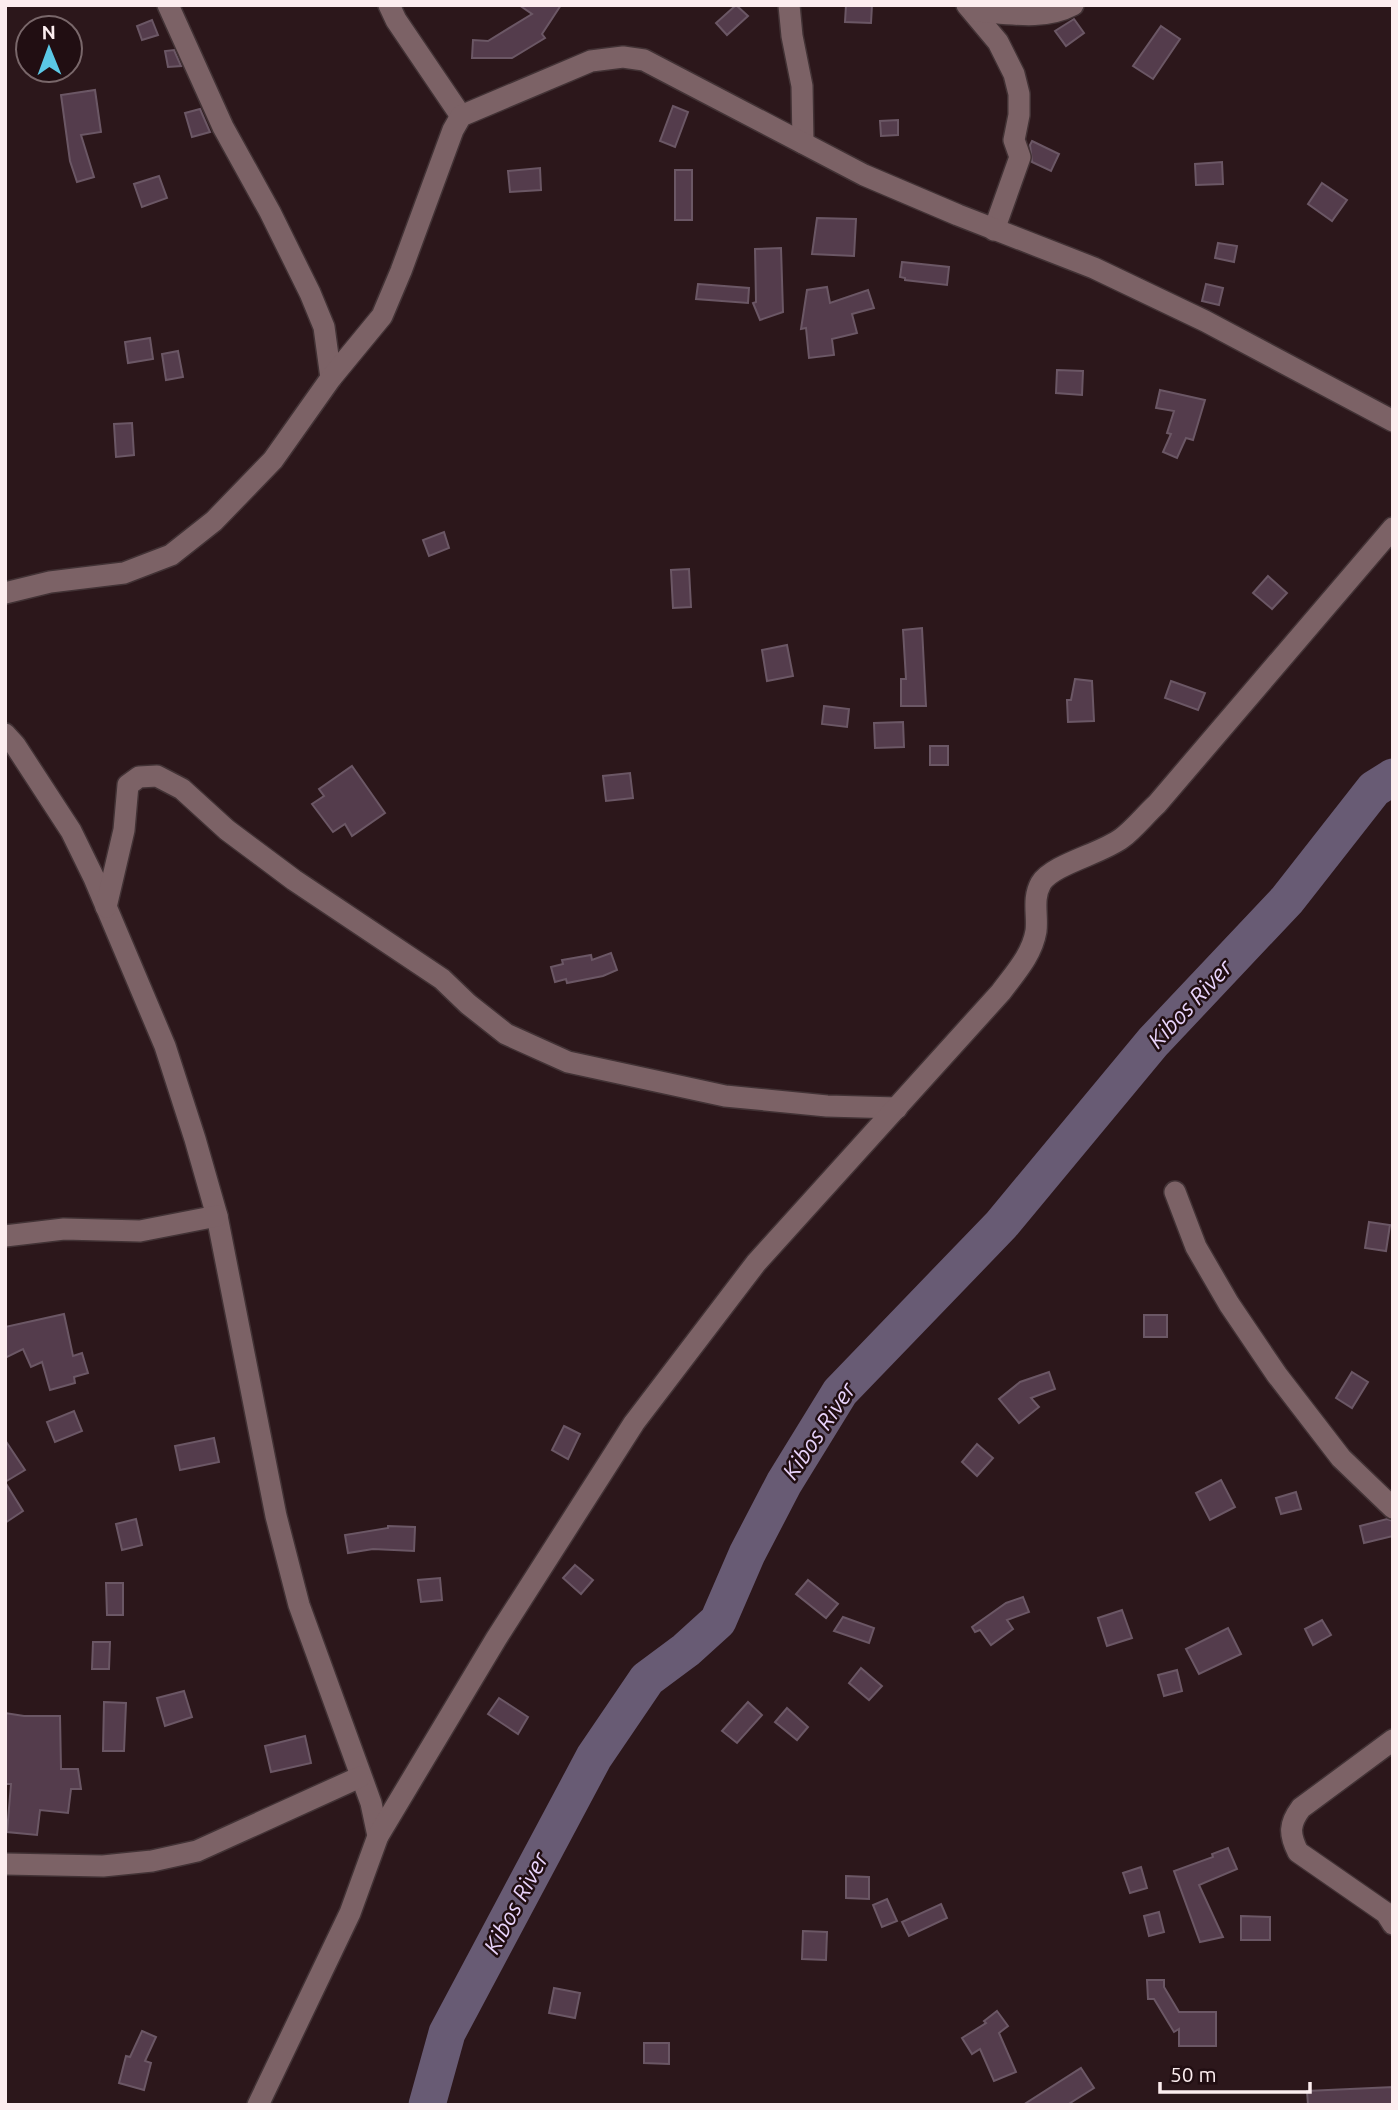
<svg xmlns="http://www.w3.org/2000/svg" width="1398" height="2110" font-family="Ubuntu,sans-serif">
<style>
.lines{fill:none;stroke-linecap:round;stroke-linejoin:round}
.river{stroke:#685b74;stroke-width:37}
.building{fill:#543c4c;stroke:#6b5765;stroke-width:2}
.street-casing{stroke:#423235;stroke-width:24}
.secondary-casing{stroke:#423235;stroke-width:24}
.street{stroke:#7c6266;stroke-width:21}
.secondary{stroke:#7c6266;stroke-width:21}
.labels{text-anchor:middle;stroke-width:5;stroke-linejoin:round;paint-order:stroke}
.water-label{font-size:23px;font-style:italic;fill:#e9d4fc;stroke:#210e12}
</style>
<rect width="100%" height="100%" fill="#2c171b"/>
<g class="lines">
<polyline class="river" points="427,2105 447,2033 594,1757 647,1679 686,1650 718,1621 747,1554 784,1483 840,1392 1001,1225 1153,1042 1287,900 1374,789 1393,777"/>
</g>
<g class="building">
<polygon points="519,5 561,5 542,34 545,38 512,58 472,58 473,40 488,41 532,14"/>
<polygon points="736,5 748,16 727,35 716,23"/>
<polygon points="846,5 872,5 871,23 845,22"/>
<polygon points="1074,19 1084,33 1066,46 1055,31"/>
<polygon points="152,20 158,35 142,40 137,26"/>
<polygon points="1161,26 1180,39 1153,79 1133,66"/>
<polygon points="174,50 181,66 168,67 165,51"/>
<polygon points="95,90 101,132 81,135 94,177 77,182 70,161 61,95"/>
<polygon points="673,106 688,112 675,147 660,141"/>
<polygon points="200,109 210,132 192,137 185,113"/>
<polygon points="898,120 898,135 881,136 880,121"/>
<polygon points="1032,141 1059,154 1051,171 1032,162 1030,145"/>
<polygon points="1222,162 1223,184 1196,185 1195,164"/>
<polygon points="540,168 541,190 510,192 508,171"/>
<rect x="675" y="170" width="17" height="50"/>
<polygon points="159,176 167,198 142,207 134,184"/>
<polygon points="1322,183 1347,200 1332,221 1308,204"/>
<polygon points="817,218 856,219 854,256 812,254"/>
<polygon points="1218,243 1237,246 1234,262 1215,258"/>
<polygon points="781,248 783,312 760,320 753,303 756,302 755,249"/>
<polygon points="902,262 949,267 947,285 905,280 905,278 900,277"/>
<polygon points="698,284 749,288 748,303 696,299"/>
<polygon points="1206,284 1223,288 1219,305 1202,301"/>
<polygon points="827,287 830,303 868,290 874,308 852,314 857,333 832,339 834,355 809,358 806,328 801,329 807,290"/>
<polygon points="150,338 153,359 128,363 125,342"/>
<polygon points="178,351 183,377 166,380 162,354"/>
<polygon points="1057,370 1083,371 1082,395 1056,393"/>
<polygon points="1160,390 1205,400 1193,440 1186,438 1177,458 1163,452 1171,434 1167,433 1174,411 1156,408"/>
<polygon points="132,423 134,455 116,457 114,424"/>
<polygon points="444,532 449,548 429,556 423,540"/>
<polygon points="689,569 691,607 673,608 671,570"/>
<polygon points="1268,576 1287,593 1272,609 1253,593"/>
<polygon points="922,628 926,706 901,706 901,679 906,679 903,630"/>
<polygon points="787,645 793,676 767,681 762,650"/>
<polygon points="1075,679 1092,681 1094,721 1068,722 1067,700 1071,700"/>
<polygon points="1171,681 1205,693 1198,710 1165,698"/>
<polygon points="824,706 849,709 847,727 822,724"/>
<polygon points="903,722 904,747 875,748 874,723"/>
<rect x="930" y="746" width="18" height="19"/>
<polygon points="352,766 385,813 352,836 345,824 333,832 312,804 324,796 319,789"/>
<polygon points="630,773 633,798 606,801 603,776"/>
<polygon points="611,953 617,970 603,976 567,983 566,979 555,982 551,967 563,964 562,960 591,955 592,960"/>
<polygon points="1369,1222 1390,1225 1386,1251 1365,1248"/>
<polygon points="64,1314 73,1356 82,1353 88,1373 74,1377 75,1383 50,1390 42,1362 31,1367 23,1349 5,1358 5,1327"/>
<rect x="1144" y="1315" width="23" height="22"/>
<polygon points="1049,1372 1055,1389 1031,1398 1039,1407 1019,1423 999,1399 1020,1382"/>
<polygon points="1352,1372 1368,1382 1352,1408 1336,1398"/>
<polygon points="74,1411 82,1431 55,1442 47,1422"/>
<polygon points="564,1426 580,1434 568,1459 552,1450"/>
<polygon points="214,1438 219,1462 180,1470 175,1446"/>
<polygon points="5,1440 25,1470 5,1482 23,1511 5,1523"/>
<polygon points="977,1444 993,1458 977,1476 962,1462"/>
<polygon points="1221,1480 1235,1507 1210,1520 1196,1493"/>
<polygon points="1296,1492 1301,1509 1281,1514 1276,1498"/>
<polygon points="136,1519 142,1545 122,1550 116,1524"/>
<polygon points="1387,1519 1393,1521 1393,1536 1364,1543 1360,1526"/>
<polygon points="388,1526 415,1527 414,1551 373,1549 348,1553 345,1535 388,1528"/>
<polygon points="575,1565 593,1580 581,1594 563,1578"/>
<polygon points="440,1578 442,1600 421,1602 418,1580"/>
<polygon points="808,1580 838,1604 826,1618 796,1594"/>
<polygon points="106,1583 123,1583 123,1615 107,1615"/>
<polygon points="1023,1597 1029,1612 1007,1620 1013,1629 991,1645 980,1630 975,1632 972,1627 1006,1603"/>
<polygon points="1122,1610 1132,1638 1107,1646 1098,1618"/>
<polygon points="843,1617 874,1628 869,1643 834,1631"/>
<polygon points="1322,1620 1331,1635 1313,1645 1305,1629"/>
<polygon points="1228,1628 1241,1654 1199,1674 1186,1649"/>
<polygon points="93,1642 110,1642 109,1669 92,1669"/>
<polygon points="861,1668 882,1686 869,1700 849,1683"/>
<polygon points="1177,1670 1182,1691 1164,1696 1158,1675"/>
<polygon points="184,1691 192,1717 165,1726 157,1698"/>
<polygon points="499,1698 528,1717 518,1734 488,1714"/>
<polygon points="104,1702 126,1703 124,1751 103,1751"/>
<polygon points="748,1702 762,1715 737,1743 722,1731"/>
<polygon points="787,1708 808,1727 797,1740 775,1722"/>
<polygon points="5,1713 24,1716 60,1716 61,1769 78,1769 81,1789 71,1789 68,1813 40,1810 37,1835 7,1832 11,1784 5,1784"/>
<polygon points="305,1736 311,1763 271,1772 265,1746"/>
<polygon points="1228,1848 1237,1869 1199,1885 1223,1937 1200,1942 1174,1871 1213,1857 1212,1854"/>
<polygon points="1141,1867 1147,1888 1130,1893 1123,1873"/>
<polygon points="846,1876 869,1877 869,1899 846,1898"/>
<polygon points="887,1899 897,1921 882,1927 873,1905"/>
<polygon points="941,1904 947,1918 909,1936 902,1922"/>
<polygon points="1159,1912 1164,1932 1149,1936 1144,1916"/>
<polygon points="1241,1916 1270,1917 1270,1940 1241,1940"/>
<polygon points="803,1931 827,1932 826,1960 802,1959"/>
<polygon points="1147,1980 1164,1980 1164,1987 1179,2012 1216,2012 1216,2046 1179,2046 1179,2029 1174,2032 1154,1999 1148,1999"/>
<polygon points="554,1988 580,1993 575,2018 549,2013"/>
<polygon points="997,2011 1008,2026 999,2033 1016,2072 994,2081 980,2049 972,2054 962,2038 986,2023 984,2021"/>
<polygon points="142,2031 156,2037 145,2061 151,2063 144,2090 119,2083 126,2056 130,2057"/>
<polygon points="644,2043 669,2043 669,2064 644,2063"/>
<polygon points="1081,2068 1094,2088 1067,2105 1023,2105"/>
<polygon points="1393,2087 1393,2105 1308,2105 1307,2091"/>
</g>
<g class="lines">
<defs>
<g id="street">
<polyline points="168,5 223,127 270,212 310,293 324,327 331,378"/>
<polyline points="389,5 396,20 461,116"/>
<polyline points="789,5 792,36 802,86 803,143"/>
<polyline points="967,5 998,42 1014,74 1019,94 1019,115 1014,140 1020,157 994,230"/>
<path d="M974,11C1007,13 1043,21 1073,5"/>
<polyline points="5,593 50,582 124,573 171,555 214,521 273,460 331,378 382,316 401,271 453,130 461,116 591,61 623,57 644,60 864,175 958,215 1094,268 1205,321 1393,421"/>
<polyline points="5,734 15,745 71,831 94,878 165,1046 195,1139 217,1216 276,1516 299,1605 371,1803 378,1836"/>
<polyline points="106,907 124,830 128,785 139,777 157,776 182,789 227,830 294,880 442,979 468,1004 506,1034 568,1062 725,1096 827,1106 897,1108"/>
<polyline points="1175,1192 1196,1247 1229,1304 1277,1375 1341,1458 1393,1508"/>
<polyline points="5,1236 64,1229 140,1231 217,1216"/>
<path d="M1393,1740L1301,1808C1289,1824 1289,1834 1298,1852L1386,1913L1393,1924"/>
<polyline points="5,1864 103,1866 152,1861 197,1851 360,1777"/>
</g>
<path id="secondary" d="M258,2105L350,1913L378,1836L496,1639L634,1423L756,1263L1001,992C1015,973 1032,955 1036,931C1038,915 1032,899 1041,883C1053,864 1101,854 1122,838C1134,829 1145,815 1157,804L1393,528"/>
</defs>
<use href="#street" class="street-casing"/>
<use href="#secondary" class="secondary-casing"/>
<use href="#street" class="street"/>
<use href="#secondary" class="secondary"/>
</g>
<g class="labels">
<g class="water-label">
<text transform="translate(1190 1004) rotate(-47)" y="8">Kibos River</text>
<text transform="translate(819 1431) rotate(-56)" y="8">Kibos River</text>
<text transform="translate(516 1903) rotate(-62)" y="8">Kibos River</text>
</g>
</g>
<rect width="1398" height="2110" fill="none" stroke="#fcedef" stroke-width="14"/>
<g transform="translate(49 49) rotate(359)"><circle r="33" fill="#210e12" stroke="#79676a" stroke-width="2"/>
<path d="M0-5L12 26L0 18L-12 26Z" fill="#5bc8e6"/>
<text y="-10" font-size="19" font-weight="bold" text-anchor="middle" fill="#fcedef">N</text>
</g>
<path d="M1160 2082v10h150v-10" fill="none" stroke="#fcedef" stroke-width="3.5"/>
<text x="1170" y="2082" font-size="21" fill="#fcedef" stroke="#210e12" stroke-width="5" paint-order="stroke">50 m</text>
</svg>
